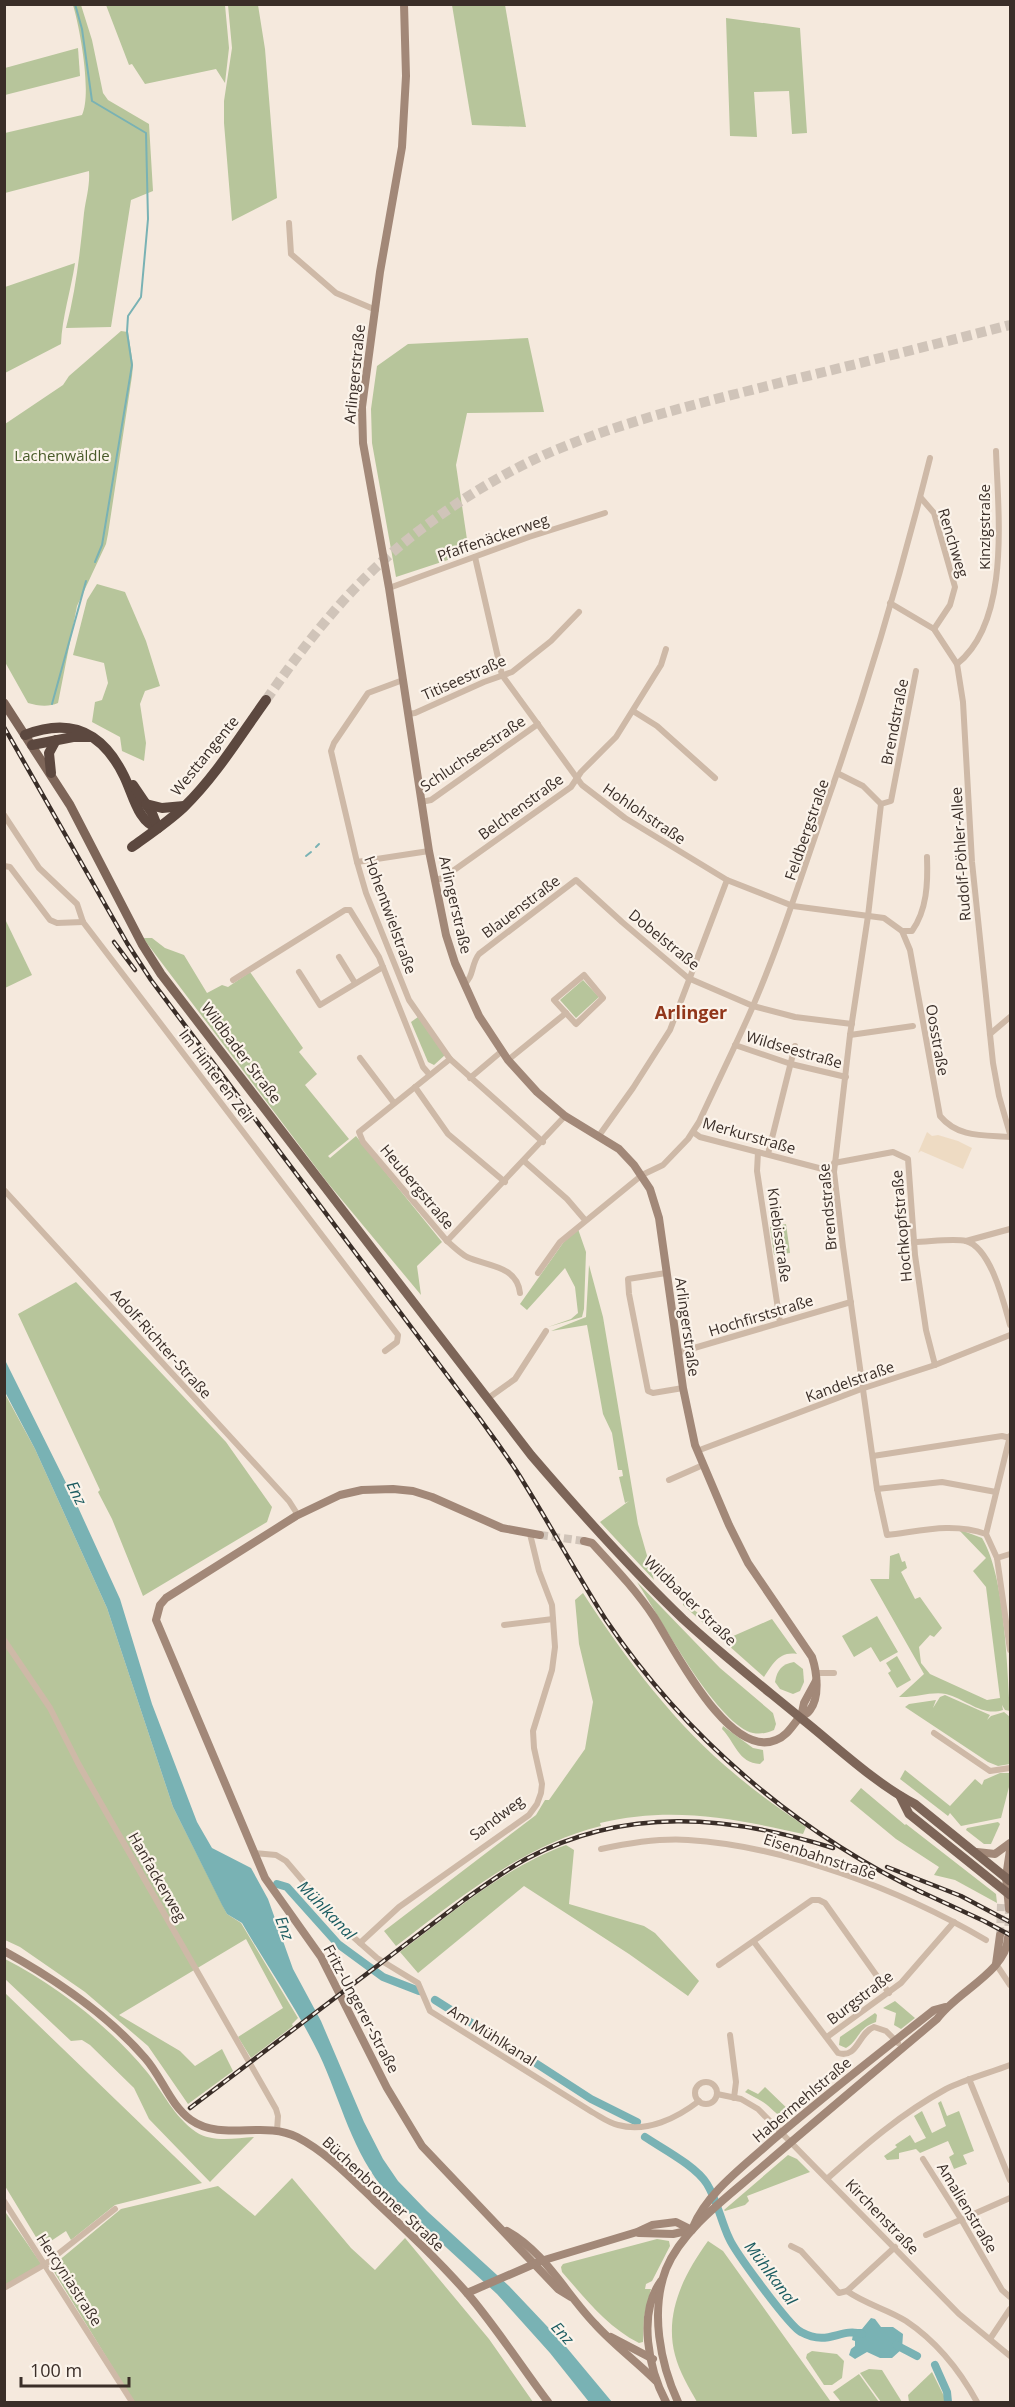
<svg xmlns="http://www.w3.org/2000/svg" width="1015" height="2407" font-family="'Open Sans',sans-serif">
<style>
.green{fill:#b7c59b}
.plaza{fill:#eedbc3}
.water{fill:#79b2b4}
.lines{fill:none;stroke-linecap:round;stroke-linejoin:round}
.stream{stroke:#79b2b4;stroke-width:2}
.canal{stroke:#79b2b4;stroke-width:8}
.secondary-tunnel{stroke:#d0c4b9;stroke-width:8;stroke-dasharray:8 4;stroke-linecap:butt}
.highway-tunnel{stroke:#d0c4b9;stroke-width:10;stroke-dasharray:10 5;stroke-linecap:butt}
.street{stroke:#ceb9a7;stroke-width:6}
.secondary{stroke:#a28878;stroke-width:8}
.primary{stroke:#7d6558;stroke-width:9}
.highway{stroke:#5c483f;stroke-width:10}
.rail-casing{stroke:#3a2e28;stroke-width:4.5}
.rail{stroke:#fbf3ea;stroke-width:2;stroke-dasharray:7;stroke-linecap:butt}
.labels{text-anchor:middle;stroke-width:4.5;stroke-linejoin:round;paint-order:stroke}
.street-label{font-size:15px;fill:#3a2e28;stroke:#fbf3ea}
.park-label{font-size:15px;fill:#495b2a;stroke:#fbf3ea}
.water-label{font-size:16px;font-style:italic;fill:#1a5b60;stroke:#fbf3ea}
.quarter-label{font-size:18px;font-weight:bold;fill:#91361a;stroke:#fbf3ea}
</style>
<rect width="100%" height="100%" fill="#f5e9dd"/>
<g class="green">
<path d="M73,5H81L92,40L103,93L108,100L149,124L153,191L131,200L111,327L66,328C76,290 80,252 84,213C86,198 90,186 89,171L5,193V133L82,115C92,94 80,28 73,5Z"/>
<polygon points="106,5 225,5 229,48 225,83 216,69 145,84 132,64 129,65"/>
<polygon points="228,5 258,5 265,49 277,198 232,221 224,123 224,101 232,48"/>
<polygon points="452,5 505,5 526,127 472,125"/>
<polygon points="726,18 800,28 807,133 792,134 789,91 754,92 757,137 730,136"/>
<polygon points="78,48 80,76 5,95 5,68"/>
<path d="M75,263C71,290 62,317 61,344L5,373V287Z"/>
<path d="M121,331L128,332L133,365L132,376L108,534L106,544L77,606L58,703C49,707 38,706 28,703L5,662V424L63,385L69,376Z"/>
<polygon points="528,338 544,412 467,413 456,465 469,553 396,577 372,443 371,409 377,366 408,344"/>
<polygon points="97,584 125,592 146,641 160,686 145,691 140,704 146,743 144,761 122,751 120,737 92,722 95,702 102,700 108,683 104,663 73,655 87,600"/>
<polygon points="4,917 32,975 5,988 4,988"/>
<polygon points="143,938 152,938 165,948 184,955 207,993 222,985 228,987 250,972 303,1048 299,1052 317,1074 305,1085 349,1139 328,1156 330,1158 356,1136 442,1242 417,1266 421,1295 327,1182"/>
<polygon points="583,980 599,997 576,1018 560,1000"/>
<polygon points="418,1017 445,1055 434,1065 428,1062 411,1022"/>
<polygon points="786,1224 790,1253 774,1255 770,1227"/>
<polygon points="578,1229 586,1252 584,1309 582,1317 548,1327 571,1319 578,1313 575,1287 565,1268 527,1310 520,1304 563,1243"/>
<polygon points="589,1265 603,1317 638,1524 654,1580 600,1522 629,1501 625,1503 619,1477 623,1476 622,1470 618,1470 612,1433 603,1414 587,1325 551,1331 586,1317"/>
<polygon points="76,1282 226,1442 272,1507 267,1522 143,1596 112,1519 98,1492 100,1490 18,1314"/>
<polygon points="4,1392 35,1449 107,1608 173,1807 227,1914 241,1923 298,2018 292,2024 293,2026 251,2058 238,2037 283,2008 246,1939 119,2015 180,2051 195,2066 222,2049 233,2071 188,2104 148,2046 85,1992 20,1947 5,1940"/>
<path d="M958,1529L982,1538C1005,1576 1007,1666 1010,1711L1005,1710L1002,1705L1003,1710C982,1717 966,1699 946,1694C932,1691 914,1698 899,1697L924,1674L870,1579H889L890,1556L899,1553L902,1562L905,1561L907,1568L901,1572L915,1599L920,1597L942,1628L934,1637L930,1635L919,1647L921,1663L930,1674L987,1700L1000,1698L986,1587L973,1571L986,1558Z"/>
<path d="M637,1582L720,1668L773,1713L776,1724L774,1730C765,1734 756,1735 747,1731C710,1712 661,1619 637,1582Z"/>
<path d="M583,1593C625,1658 676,1726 736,1775C758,1794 782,1810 806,1827L803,1834C732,1818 672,1806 600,1823L601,1826C523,1845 458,1899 396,1946L384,1931L536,1815L545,1800H549L585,1749L593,1702L579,1644L575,1600Z"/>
<path d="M683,1602L731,1637L772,1619L797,1654C778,1651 772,1666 764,1677L683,1605Z"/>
<polygon points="877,1616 898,1652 880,1662 871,1647 854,1657 842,1636"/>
<polygon points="897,1656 911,1680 897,1688 888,1673 891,1671 886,1663"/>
<path d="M794,1662L803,1669L804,1682L800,1691L793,1694L780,1689L775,1682C777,1670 782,1664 794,1662Z"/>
<polygon points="945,1695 990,1715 987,1720 991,1716 1004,1712 1010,1717 1010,1764 998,1766 988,1762 905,1707 909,1704 936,1700 933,1708 940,1697"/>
<path d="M723,1726L753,1748L763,1750L764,1760L760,1764C738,1763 735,1742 722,1729Z"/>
<polygon points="905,1770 950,1806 975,1779 982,1785 984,1780 1000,1773 1009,1773 1009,1787 1001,1818 961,1826 950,1813 948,1816 900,1779"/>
<polygon points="861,1788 905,1825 906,1824 996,1894 997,1903 955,1880 934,1875 939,1867 896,1839 850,1801"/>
<polygon points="998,1822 1000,1824 991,1844 984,1844 966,1830 967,1828"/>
<path d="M566,1845L574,1850L569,1904L644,1926L655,1933L699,1981L688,1996L629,1954L524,1886L418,1973L400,1952C452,1913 505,1867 566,1845Z"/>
<path d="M5,1959C56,1985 111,2028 147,2072C163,2092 174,2117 196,2132C213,2143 235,2138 254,2137L210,2182L149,2119L134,2088L90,2045L82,2040L71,2041L5,1979Z"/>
<polygon points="5,1993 202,2183 115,2205 71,2240 66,2231 42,2247 5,2186"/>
<polygon points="895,2001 915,2018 901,2029 894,2025 896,2013 883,2008"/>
<path d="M875,2013L877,2015L876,2022C857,2028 859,2041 846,2048L839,2045L840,2037Z"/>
<path d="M765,2087L793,2114C781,2124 773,2108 763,2102C757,2098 750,2095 745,2092L748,2089L758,2094Z"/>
<polygon points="941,2101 947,2116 959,2111 974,2151 963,2155 967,2164 954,2169 949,2157 954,2154 948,2141 920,2153 916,2149 899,2153 899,2159 887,2160 884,2156 897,2147 895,2145 910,2135 915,2143 926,2138 914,2116 922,2111 932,2133 946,2126 938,2103"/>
<polygon points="788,2155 797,2159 810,2172 747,2196 749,2201 745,2205 725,2211 724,2210"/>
<polygon points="292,2178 351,2248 375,2270 405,2238 489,2339 533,2402 134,2402 51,2267 121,2209 218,2186 255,2216"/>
<polygon points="4,2210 42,2265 4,2286"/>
<path d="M657,2239L669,2241L670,2246L652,2281L646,2284L645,2289H651L644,2317L643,2342L639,2343C607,2327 585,2298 562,2272L561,2267L563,2264Z"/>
<path d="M708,2241L723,2251L831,2402H697C689,2388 679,2371 675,2355C664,2313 684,2274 708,2241Z"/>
<polygon points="812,2351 837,2354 844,2361 842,2378 832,2385 824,2385 806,2358 807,2354"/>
<polygon points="869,2369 882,2370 902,2402 881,2402 860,2373"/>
<polygon points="932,2372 945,2398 945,2402 909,2402 908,2395"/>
<polygon points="859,2374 879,2402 841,2402 833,2392"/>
</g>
<polygon class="plaza" points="927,1132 932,1136 938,1135 958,1141 972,1148 963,1169 921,1151 918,1153"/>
<g class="water">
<path d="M4,1358L77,1505L120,1599L152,1704L197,1822L212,1848L251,1868L268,1899L293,1969L321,2021L364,2122L383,2159L398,2181L427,2211L509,2286L562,2342L612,2402H589L550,2353L497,2294L387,2193C352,2153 341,2101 319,2054C297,2009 267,1966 242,1923L227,1914L222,1905L173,1807L107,1608L35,1449L5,1392Z"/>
<polygon points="871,2318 875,2319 881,2327 893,2327 903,2334 902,2349 892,2358 880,2358 867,2352 855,2359 849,2355 851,2349 855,2346 855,2341 852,2340 854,2329 862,2329"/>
</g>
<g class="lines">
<g class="stream">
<polyline points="75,4 82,29 92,101 146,133 148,219 141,297 128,316 127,332 132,365 102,545 95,562"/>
<polyline points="52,704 86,581"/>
<polyline points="316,847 319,844"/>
<polyline points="306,856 311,852"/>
</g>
<g class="canal">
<polyline points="277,1884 287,1887 338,1944 383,1977 419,1991"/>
<polyline points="435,2000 508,2046"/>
<polyline points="537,2064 591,2099 637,2122"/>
<path d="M645,2137C663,2149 696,2166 707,2184C717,2200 721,2221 729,2238C735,2252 790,2327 801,2332C829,2347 840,2327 862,2334"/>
<polyline points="896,2345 917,2356"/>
<polyline points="935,2365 947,2392 948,2402"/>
</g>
<g class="secondary-tunnel">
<polyline points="540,1535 584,1541"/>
<polyline points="1000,1935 1001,1904"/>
<polyline points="1008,1938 1009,1909"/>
</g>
<path class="highway-tunnel" d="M266,700C311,635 360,574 424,527C461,499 502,474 544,455C621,421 705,402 787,381C861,363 936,344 1010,325"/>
<g class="street">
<polyline points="289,223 291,254 336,293 376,310"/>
<polyline points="921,498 934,513 955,587 950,605 934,629"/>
<path d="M475,557L502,675L582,785L625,818L727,880L793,906L884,918L902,931L910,950L940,1116C958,1138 984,1135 1010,1137"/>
<polyline points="389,588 529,537 605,513"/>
<polyline points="890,603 934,629 957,664 963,702 972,862 993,1063 999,1096 1010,1134"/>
<path d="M957,664C1011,621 998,513 996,451"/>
<path d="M916,671L891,801L881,804L868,916L850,1035L834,1172L843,1247L877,1489L887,1535C921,1531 952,1522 986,1534"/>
<polyline points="403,680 368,693 334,743 331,751 357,862 366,893 409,1000 450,1059 543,1142"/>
<polyline points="633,711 657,726 715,778"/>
<polyline points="408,714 415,713 484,682 512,672 551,641 579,612"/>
<polyline points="839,774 863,786 881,804"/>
<polyline points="421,802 431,800 538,724"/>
<polyline points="4,815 39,868 77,904 83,922 398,1335 397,1342 385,1351"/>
<polyline points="357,862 429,851"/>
<polyline points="4,866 10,867 50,920 57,923 83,922"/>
<polyline points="435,880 443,878 571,787 581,772 616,737 661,665 666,649"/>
<path d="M902,931H912C927,910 928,883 927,857"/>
<polyline points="339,957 355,983"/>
<polyline points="299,972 320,1005 383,967"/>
<polygon points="584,975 603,998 576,1024 554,1000"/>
<polyline points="233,980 345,910 350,910 379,957 423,1067 429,1074"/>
<path d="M464,984C474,977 471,964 479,954L576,880L622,922L688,978L753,1006L795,1017L852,1024"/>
<polyline points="990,1034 1010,1017"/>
<polyline points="850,1035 913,1026"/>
<polyline points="735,1045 791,1064 846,1077"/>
<polyline points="360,1058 394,1103"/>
<polyline points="450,1059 359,1132 363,1142 447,1241 565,1116"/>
<polyline points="508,1060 566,1013"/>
<polyline points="470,1078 502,1051"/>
<polyline points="415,1087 448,1134 505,1182"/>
<polyline points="693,1132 700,1137 834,1172"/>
<polyline points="598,1137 633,1088 670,1030 727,880"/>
<polyline points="758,1152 757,1171 780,1322"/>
<polyline points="768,1154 795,1046"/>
<polyline points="524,1161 567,1199 585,1220"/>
<polyline points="834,1163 893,1152 908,1159 915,1255 926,1330 935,1365"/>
<polyline points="4,1190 289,1501 296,1512 296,1516"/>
<path d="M447,1241C453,1246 460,1253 467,1257C486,1266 517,1265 520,1293"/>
<polyline points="966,1241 1010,1229"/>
<path d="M914,1242C928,1242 953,1238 966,1241C991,1248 1004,1303 1010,1325"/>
<path d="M538,1273L560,1242L642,1175L663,1165L688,1139L699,1122C717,1083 736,1045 753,1006C782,939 803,870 827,802C867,689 901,574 930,458"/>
<polyline points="666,1273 628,1279 629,1294 648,1391 653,1393 683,1388"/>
<polyline points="677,1353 851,1302"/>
<polyline points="487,1399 515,1379 546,1331"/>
<polyline points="1010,1436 986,1534 997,1558 1010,1650"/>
<polyline points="697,1451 864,1388 935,1365 1010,1335"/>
<polyline points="873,1456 1002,1436 1010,1438"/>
<polyline points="669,1480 703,1465"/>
<polyline points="877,1489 942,1482 996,1492"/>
<polyline points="997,1558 1010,1554"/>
<polyline points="504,1625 553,1619"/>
<polyline points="4,1640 50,1708 79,1765 276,2109 278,2116 277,2131"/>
<polyline points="816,1673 834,1673"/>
<polyline points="934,1733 990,1771 1010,1768"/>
<path d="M601,1849C629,1843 659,1838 688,1840C786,1846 901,1890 986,1940"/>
<path d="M254,1853L276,1855L286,1861L343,1928L377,1958L418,1983L430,2011L592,2112C601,2117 609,2123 618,2125C647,2133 677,2118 699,2101"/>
<path d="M754,1942L838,2053C858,2059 858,2033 874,2027L886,2031L898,2043"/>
<polyline points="360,1943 399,1907 529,1815 537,1804 541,1793 542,1784 534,1748 533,1731 552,1670 555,1647 552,1605 539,1571 530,1534"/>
<polyline points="996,1964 1010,1985"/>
<polyline points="719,1965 812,1900 819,1900 825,1903 889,1993"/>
<polyline points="730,2035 736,2082 734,2098"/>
<polyline points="827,2037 901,1983 954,1922"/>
<polyline points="969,2079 1010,2180"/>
<circle cx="706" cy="2093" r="11"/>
<polyline points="717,2094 741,2099 758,2109 959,2314 1010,2356"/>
<polyline points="923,2159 961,2219 1002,2290 1010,2297"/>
<path d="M828,2178C865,2145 902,2113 946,2089C966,2079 989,2073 1010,2065"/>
<polyline points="4,2201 132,2402"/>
<polyline points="926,2235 1010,2198"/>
<polyline points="791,2246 801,2251 839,2293 847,2291"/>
<path d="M895,2247L847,2291C865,2304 887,2309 906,2321C936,2341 960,2371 977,2402"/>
<polyline points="4,2288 44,2265 115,2209"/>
<polyline points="990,2339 1010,2309"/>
</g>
<g class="secondary">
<path d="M404,4L406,76L402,147L380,272L362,407L363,443L389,588L429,851L446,935L455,963L479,1016L508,1060L537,1092L565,1116L619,1149L634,1165L650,1189L659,1218L683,1388L695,1445L729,1525L748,1563L812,1657C817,1672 820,1697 810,1710C807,1715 803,1715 799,1718C792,1726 787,1736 776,1740C729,1760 674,1648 654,1617C636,1590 614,1567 592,1543L584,1541"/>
<polyline points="540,1535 502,1528 432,1497 413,1491 393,1489 362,1490 340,1495 296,1516 166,1598 160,1605 156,1620 265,1878 321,1957 387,2088 422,2146 558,2289 571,2297"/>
<polyline points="801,1717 804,1703 816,1681"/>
<polyline points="977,1852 995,1854 1010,1843"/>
<polyline points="1009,1909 1006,1877 1010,1850"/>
<path d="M4,1951C55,1979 107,2014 145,2058C162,2077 170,2105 191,2120C222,2142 264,2120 297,2137C326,2152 350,2177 374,2200C406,2230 438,2260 467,2293C496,2327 521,2366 548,2402"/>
<polyline points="996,1964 1000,1935"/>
<path d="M693,2227C707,2194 739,2170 766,2146C820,2099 877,2055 934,2010L945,2007"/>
<path d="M507,2231C545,2252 566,2294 595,2324C614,2345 636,2361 656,2381"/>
<polyline points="639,2233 673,2234 691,2230"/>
<path d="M661,2281C637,2314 649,2370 666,2402"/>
<polyline points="467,2293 541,2261 637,2232 652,2225 676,2222 692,2230"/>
<polyline points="611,2337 653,2359"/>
<path d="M678,2402C660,2363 650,2311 666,2269C683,2228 730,2195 762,2167C820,2117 879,2068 937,2019C956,1992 1006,1972 1008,1938"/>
</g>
<g class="primary">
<path d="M4,703L70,805L142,944L161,974L531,1455C579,1511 629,1567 683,1619C721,1654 762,1686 802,1719C837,1747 876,1784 915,1804L1010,1881"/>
<polyline points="900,1796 909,1814 1010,1895"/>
</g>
<g class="highway">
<path d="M25,735C71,717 103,733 124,776C133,794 138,823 158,828"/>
<polyline points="32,745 73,737 90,737"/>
<polyline points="51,773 49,753 56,740"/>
<polyline points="133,785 152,813 158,828"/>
<polyline points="146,804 162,808 184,806"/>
<path d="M132,847C150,834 168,822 184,807C216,776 240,736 266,700"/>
</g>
<defs>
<g id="rail">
<path d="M4,727L127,943L151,980L480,1419C495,1440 511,1461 524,1483C552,1528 577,1575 606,1620C685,1737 796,1832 923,1893"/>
<polyline points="114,942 135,970"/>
<polyline points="887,1867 961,1896 1010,1922"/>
<polyline points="917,1890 984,1921 1010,1935"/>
<path d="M190,2108L464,1900C484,1886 504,1871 526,1859C626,1806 728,1815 833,1848"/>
</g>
</defs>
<use href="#rail" class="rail-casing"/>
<use href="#rail" class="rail"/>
</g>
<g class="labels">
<g class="street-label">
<text transform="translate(355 374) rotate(-84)" y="5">Arlingerstraße</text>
<text transform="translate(985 527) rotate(-90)" y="5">Kinzigstraße</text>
<text transform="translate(493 538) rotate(-19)" y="5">Pfaffenäckerweg</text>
<text transform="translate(953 543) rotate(73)" y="5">Renchweg</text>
<text transform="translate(464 678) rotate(-24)" y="5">Titiseestraße</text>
<text transform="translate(895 722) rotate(-79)" y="5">Brendstraße</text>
<text transform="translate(473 754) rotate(-34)" y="5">Schluchseestraße</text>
<text transform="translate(205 756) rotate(-51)" y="5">Westtangente</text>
<text transform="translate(521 807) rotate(-36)" y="5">Belchenstraße</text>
<text transform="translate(644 814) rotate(34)" y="5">Hohlohstraße</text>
<text transform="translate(807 830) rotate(-71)" y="5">Feldbergstraße</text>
<text transform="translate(961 854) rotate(-94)" y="5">Rudolf-Pöhler-Allee</text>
<text transform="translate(455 905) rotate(77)" y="5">Arlingerstraße</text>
<text transform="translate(521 907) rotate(-37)" y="5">Blauenstraße</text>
<text transform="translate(390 915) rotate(70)" y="5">Hohentwielstraße</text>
<text transform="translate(664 940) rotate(39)" y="5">Dobelstraße</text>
<text transform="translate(937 1040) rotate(80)" y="5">Oosstraße</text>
<text transform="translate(794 1050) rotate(16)" y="5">Wildseestraße</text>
<text transform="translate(241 1053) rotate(53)" y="5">Wildbader Straße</text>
<text transform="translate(216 1076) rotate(53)" y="5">Im Hinteren Zeil</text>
<text transform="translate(749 1136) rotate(16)" y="5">Merkurstraße</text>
<text transform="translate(417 1187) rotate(50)" y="5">Heubergstraße</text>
<text transform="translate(828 1207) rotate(-95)" y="5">Brendstraße</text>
<text transform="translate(902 1226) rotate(-95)" y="5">Hochkopfstraße</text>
<text transform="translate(779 1235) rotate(82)" y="5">Kniebisstraße</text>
<text transform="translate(761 1316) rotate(-17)" y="5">Hochfirststraße</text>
<text transform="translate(687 1327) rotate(82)" y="5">Arlingerstraße</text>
<text transform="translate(161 1344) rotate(48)" y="5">Adolf-Richter-Straße</text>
<text transform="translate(850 1382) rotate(-20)" y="5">Kandelstraße</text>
<text transform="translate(690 1601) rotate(44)" y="5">Wildbader Straße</text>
<text transform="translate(497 1818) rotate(-37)" y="5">Sandweg</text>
<text transform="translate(820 1857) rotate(18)" y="5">Eisenbahnstraße</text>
<text transform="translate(157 1877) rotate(60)" y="5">Hanfackerweg</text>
<text transform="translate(860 1998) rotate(-37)" y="5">Burgstraße</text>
<text transform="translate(361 2009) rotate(62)" y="5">Fritz-Ungerer-Straße</text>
<text transform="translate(492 2036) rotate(32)" y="5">Am Mühlkanal</text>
<text transform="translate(802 2100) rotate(-40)" y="5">Habermehlstraße</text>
<text transform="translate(383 2194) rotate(43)" y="5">Büchenbronner Straße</text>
<text transform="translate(967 2208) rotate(59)" y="5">Amalienstraße</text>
<text transform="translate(882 2217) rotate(46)" y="5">Kirchenstraße</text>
<text transform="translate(69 2280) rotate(57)" y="5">Hercyniastraße</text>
</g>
<g class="park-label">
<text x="62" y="461">Lachenwäldle</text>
</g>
<g class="water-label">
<text transform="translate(77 1493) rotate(64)" y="6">Enz</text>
<text transform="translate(327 1910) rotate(46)" y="6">Mühlkanal</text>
<text transform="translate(285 1928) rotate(69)" y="6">Enz</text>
<text transform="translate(771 2273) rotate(53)" y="6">Mühlkanal</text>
<text transform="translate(563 2333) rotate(48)" y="6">Enz</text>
</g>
<g class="quarter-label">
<text x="691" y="1019">Arlinger</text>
</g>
</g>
<rect width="1015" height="2407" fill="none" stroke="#3a2e28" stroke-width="12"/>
<path d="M21 2377v9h108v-9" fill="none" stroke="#3a2e28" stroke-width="3"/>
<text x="30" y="2377" font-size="18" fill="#3a2e28" stroke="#fbf3ea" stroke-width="4.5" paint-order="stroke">100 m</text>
</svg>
